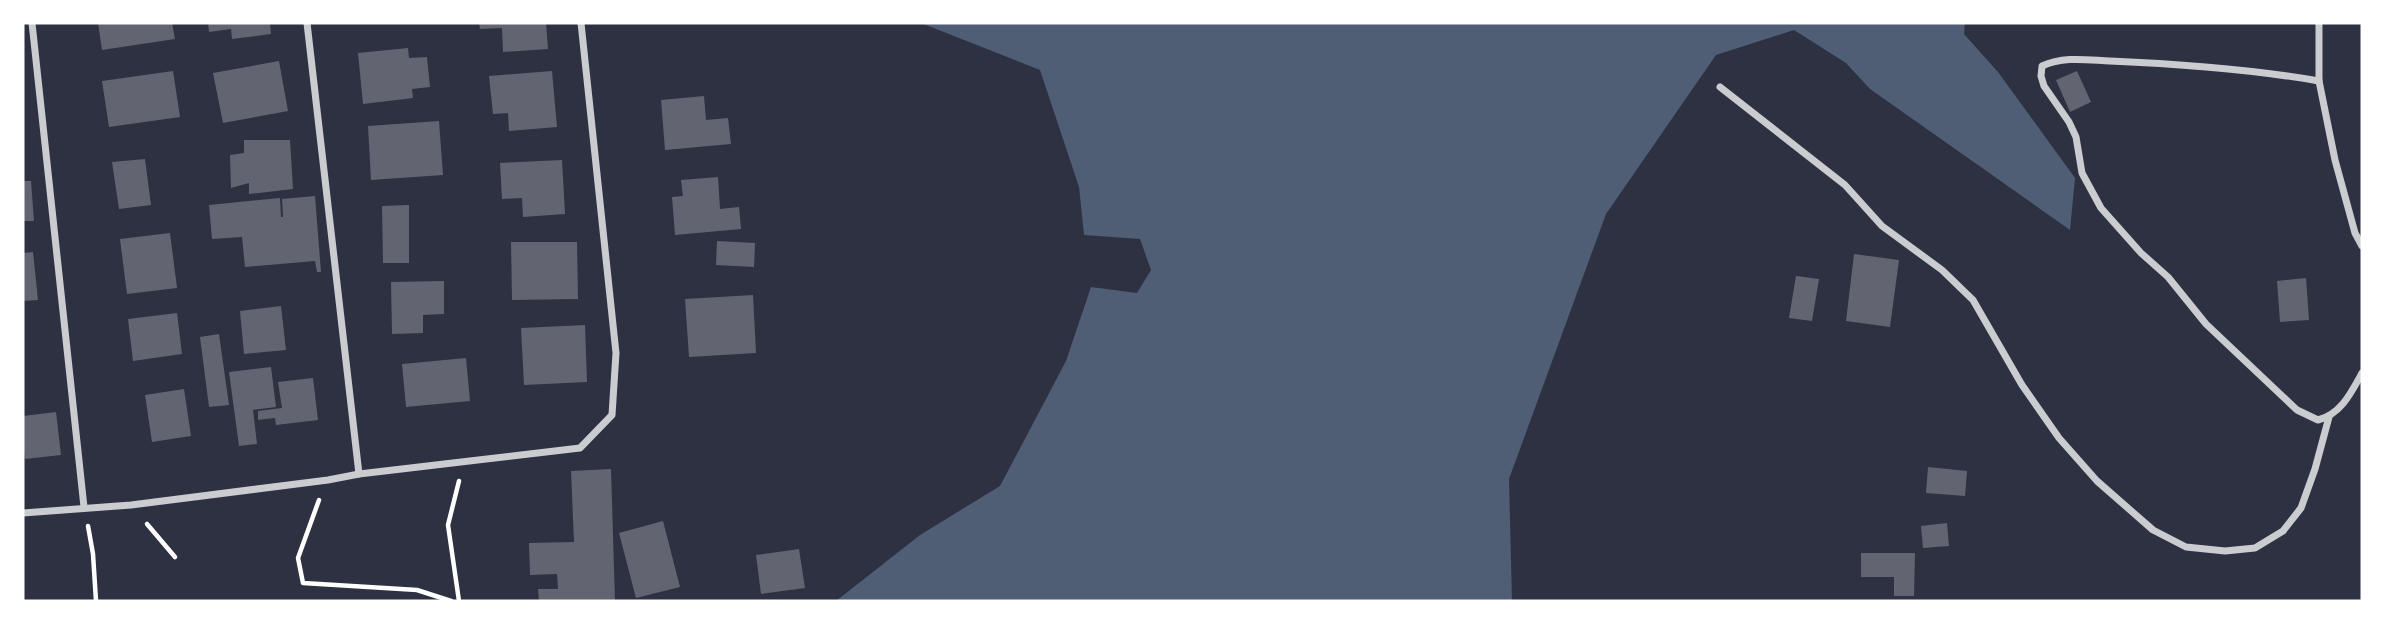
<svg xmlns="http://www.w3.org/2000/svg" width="2385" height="624" font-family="'Playfair Display',serif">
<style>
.water{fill:#4f5d75}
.building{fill:#626471}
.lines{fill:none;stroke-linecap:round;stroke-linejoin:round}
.path{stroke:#fff;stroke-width:4.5}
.minor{stroke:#caccd0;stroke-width:7}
</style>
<rect width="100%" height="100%" fill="#2d3142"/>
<polygon class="water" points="921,23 1965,23 1964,34 1998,72 2075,178 2070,230 1870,89 1846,63 1794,30 1716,55 1606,214 1509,479 1512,601 836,601 920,535 1000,486 1066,361 1091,287 1137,293 1151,270 1140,239 1084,235 1079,187 1040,70"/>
<g class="building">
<polygon points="98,23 172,23 175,39 102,50"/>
<polygon points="208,23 270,23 271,34 232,39 231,29 209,32"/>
<polygon points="479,23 546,23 548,49 503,52 502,28 480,29"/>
<polygon points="408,48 409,58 427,57 430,87 412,89 413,98 363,104 358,53"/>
<polygon points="279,61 288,111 223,123 213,73"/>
<polygon points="173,71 180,117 109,127 102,81"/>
<polygon points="552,71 557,127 509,131 508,113 493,114 489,76"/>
<polygon points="2077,71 2091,102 2070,112 2056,80"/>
<polygon points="704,96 706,120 728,118 731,144 665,150 661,100"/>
<polygon points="439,121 443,175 371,180 368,126"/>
<polygon points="244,140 290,140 293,189 249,194 249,183 231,188 230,155 244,153"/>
<polygon points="145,159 151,205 119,209 112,162"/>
<polygon points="562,160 565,214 523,217 522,198 502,199 500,163"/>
<polygon points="718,177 720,209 739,207 741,229 675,235 672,197 683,196 681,180"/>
<polygon points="23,181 31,181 34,221 23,221"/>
<polygon points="315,196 321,272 317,272 315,261 245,267 242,237 212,239 209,205 280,198 281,217 283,217 282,199"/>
<polygon points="409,205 409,263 383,263 382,206"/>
<polygon points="170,233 177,288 127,294 120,239"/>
<polygon points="717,241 755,243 754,267 716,265"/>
<polygon points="511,242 577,242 578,299 512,300"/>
<polygon points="33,252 38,300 23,301 23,253"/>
<polygon points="1854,254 1899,260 1890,327 1846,321"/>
<polygon points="1796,276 1819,279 1812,321 1789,318"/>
<polygon points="2306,278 2309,320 2280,322 2277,281"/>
<polygon points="444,281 444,314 423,315 423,333 392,334 391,282"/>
<polygon points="753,295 756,353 689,357 685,299"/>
<polygon points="281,306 286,350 244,354 240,311"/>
<polygon points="177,313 182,354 133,361 128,319"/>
<polygon points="585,325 587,382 524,385 521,328"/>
<polygon points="219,334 229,405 209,407 200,337"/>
<polygon points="466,358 470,401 406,407 402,364"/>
<polygon points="271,367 276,407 253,410 257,444 239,446 229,372"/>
<polygon points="313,378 318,420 276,425 275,418 258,420 258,411 282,408 278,382"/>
<polygon points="184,389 191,436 152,442 145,395"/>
<polygon points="56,412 61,455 25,459 23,447 23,416"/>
<polygon points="1928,467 1967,471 1965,496 1926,493"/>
<polygon points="611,469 615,601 539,601 538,589 558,589 557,574 530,575 529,543 574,542 571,471"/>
<polygon points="663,521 680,587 636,598 619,533"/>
<polygon points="1947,523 1949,546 1923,548 1921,526"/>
<polygon points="799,549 805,588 761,594 756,555"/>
<polygon points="1861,553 1915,553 1914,596 1894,596 1894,577 1861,577"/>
</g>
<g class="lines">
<g class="path">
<polyline points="319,500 298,558 303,583 417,590 451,601"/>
<polyline points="147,524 175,557"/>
<polyline points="88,526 93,554 96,601"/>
<polyline points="459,601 448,525 459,481"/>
</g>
<g class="minor">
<polyline points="32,23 84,507"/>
<polyline points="307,23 359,474"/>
<polyline points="2319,23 2319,81 2335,160 2355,233 2362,246"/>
<path d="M2319,81C2250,69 2180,64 2110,61C2087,60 2064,56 2042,66L2041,76L2044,86L2069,122L2076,137L2082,173L2101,208L2141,253L2168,277L2206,324L2297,410L2318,420C2341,414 2351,393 2362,373"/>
<polyline points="1720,87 1845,185 1882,226 1942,270 1973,300 2022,385 2059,438 2097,481 2153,530 2186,547 2225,551 2255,548 2283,531 2301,508 2315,469 2329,417"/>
<polyline points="23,513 131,505 328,480 359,474 580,448 612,415 616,353 581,23"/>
</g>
</g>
<rect width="2385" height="624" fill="none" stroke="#ffffff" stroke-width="49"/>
</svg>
